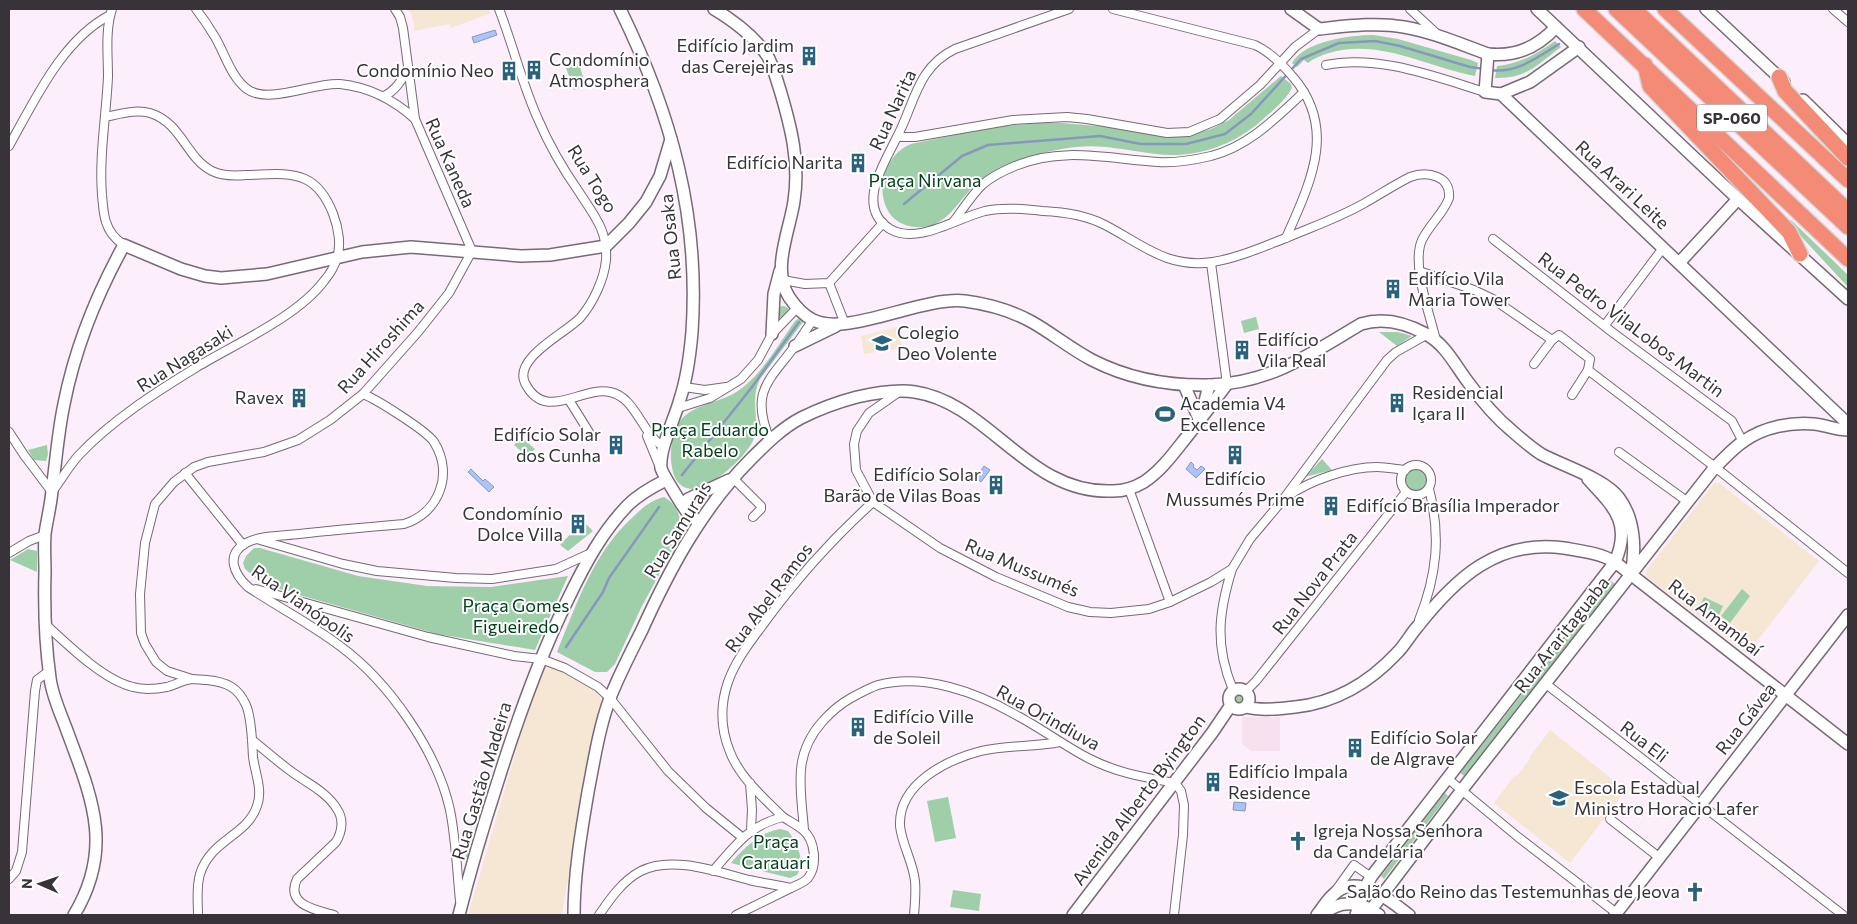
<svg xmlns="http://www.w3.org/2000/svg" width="1857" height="924" font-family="Commissioner,sans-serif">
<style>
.education{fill:#f6e6d4}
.medical{fill:#f8e1ee}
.green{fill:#9ecfa9}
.water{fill:#a9c4f8;stroke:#8798be}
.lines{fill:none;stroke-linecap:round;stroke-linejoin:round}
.stream{stroke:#8798be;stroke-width:2.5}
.street-casing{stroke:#766a75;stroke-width:10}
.secondary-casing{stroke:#766a75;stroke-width:14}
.highway-casing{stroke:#d7d6d7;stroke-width:18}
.street{stroke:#fff;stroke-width:8}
.secondary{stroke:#fff;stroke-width:11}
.highway{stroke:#f48b76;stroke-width:15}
.labels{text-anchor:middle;stroke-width:4;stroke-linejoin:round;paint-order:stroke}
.shield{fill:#fff;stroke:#747074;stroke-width:1}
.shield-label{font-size:16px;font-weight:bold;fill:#383338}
.poi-label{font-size:18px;fill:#383338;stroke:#fff;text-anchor:start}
.street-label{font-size:18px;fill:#383338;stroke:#fff}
.park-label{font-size:18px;fill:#00401b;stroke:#fff}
</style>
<rect width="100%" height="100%" fill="#fceefb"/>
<g class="education">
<polygon points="407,9 489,9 491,13 451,28 449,24 414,31 414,24 411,13"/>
<polygon points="897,327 902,348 864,354 861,336"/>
<polygon points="1714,483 1719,483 1819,561 1747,654 1646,576 1646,571"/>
<polygon points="551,666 586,684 600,697 601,701 589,752 562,915 468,915 521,734 542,672 545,667"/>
<polygon points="1550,730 1626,790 1570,863 1494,803 1515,775 1517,776 1530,759 1529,758"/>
</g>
<polygon class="medical" points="1242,717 1280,717 1280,751 1251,751 1242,744"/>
<g class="green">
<path d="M1374,35L1398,39L1471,60L1478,63L1475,76C1427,67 1379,38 1329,53C1322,55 1314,58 1308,63L1304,60L1297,67L1292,63C1304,41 1351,35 1374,35Z"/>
<path d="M1555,41L1561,47C1537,65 1526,79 1495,78L1497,66C1519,64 1537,54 1555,41Z"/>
<polygon points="579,64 586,86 574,90 566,68"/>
<path d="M1281,76L1291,84L1292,88C1285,101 1272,111 1261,121C1233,146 1193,159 1156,154C1122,150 1097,142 1062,149C1032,154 1002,164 978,182C961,196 949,225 924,227C870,231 872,159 911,144L992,127L1038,123H1062L1110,127L1164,136L1187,135L1211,129L1229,120Z"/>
<polygon points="1785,217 1792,221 1848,275 1848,287 1785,219"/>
<circle cx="783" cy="312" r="6"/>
<path d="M800,317L803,322L760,379C750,400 759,415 755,435C752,453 709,491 691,489C681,488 675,481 673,472C670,460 670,447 674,435C676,430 678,424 680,421C691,406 715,403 731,395C737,392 744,387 749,382C767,365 781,341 795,321Z"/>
<polygon points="1256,317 1259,329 1244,333 1241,321"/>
<polygon points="1383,332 1398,332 1412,336 1397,346 1379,332"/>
<polygon points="521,437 535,449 528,457 514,445"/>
<polygon points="47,445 48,454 46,461 34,460 28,450"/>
<polygon points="1322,459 1332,470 1305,477"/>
<circle cx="1416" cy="480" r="12"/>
<path d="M664,497C678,504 683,521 680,536L641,608L615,664L607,672H595L557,652C577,603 594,551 635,515C643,507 652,500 664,497Z"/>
<polygon points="583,521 593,531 568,551 560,545"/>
<polygon points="254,548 260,548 358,576 427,586 491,587 568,576 535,650 437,634 285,591 258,580 245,569 243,563 246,556"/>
<polygon points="28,549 37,551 37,572 10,560"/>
<polygon points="1611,581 1615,584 1464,776 1460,773"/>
<polygon points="1742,589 1750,596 1730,623 1721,616"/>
<polygon points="1704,597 1723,606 1719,615 1700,606"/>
<circle cx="1239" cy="699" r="6"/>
<polygon points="1445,793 1448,796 1384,879 1381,876"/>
<polygon points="948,797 956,838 935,842 927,801"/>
<path d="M780,829L788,831C797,843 806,861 797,875L790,878L731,863C744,848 760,832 780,829Z"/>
<polygon points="461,833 473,833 467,861"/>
<polygon points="953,890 981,894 979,911 950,907"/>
</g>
<g class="water">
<polygon points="495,30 497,35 474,43 472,37"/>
<polygon points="1191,462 1194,465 1193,467 1197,470 1201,466 1205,469 1196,478 1186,469"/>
<polygon points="984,466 990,470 981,482 976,478"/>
<polygon points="471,469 483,481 485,479 494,487 489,492 468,472"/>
<polygon points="1234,802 1246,803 1245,811 1233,810"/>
</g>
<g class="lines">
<g class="stream">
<path d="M1490,70C1516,74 1538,57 1559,44"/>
<polyline points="904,204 962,156 988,145 1100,136 1141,144 1186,144 1225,134 1251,114 1301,59 1339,43 1375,41 1400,46 1470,67 1485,69"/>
<polyline points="682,475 752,387 799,322"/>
<polyline points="566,647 603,592 609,578 659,507"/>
</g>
<defs>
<g id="street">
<path d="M112,9C105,31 108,54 108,77C106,117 99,156 102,195C103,204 103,213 106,222C109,232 115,239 124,245"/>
<polyline points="395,9 400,17 403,28 415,119"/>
<path d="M499,9C513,45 522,84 538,119C549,145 563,169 579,192C594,215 608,231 606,260C604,280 593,303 580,318C566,333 513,358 525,383C545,423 581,386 610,392C636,397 642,435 664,447"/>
<path d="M1069,9L955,49C916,68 915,104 896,139C884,164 855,207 890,229C917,245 957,218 985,211C1004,207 1024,209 1043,211C1063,212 1085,215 1103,224C1141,243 1166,269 1213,262C1238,258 1262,247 1286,238C1312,227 1338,218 1363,204C1379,195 1394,185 1410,177C1427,171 1451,175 1449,198C1444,213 1429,225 1422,240C1411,264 1430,315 1436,340"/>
<path d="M1113,9L1255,45C1270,52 1282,64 1293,77C1338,129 1310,183 1286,238"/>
<polyline points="1410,9 1438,35"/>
<polyline points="1833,9 1848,22"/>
<path d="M1326,65C1377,54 1436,77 1485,92"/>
<path d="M384,96C395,91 401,81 408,70"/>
<polyline points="898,137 915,137 1013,120 1067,117 1087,119 1167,133 1189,132 1220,119 1260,85 1295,47 1319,29"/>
<path d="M9,146C35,100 62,40 110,15"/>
<path d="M954,221C963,209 971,196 982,185C992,176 1003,171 1015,166C1062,146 1109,159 1158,162C1175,163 1194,160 1211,156C1249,146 1276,118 1304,92"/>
<polyline points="1493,239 1612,332 1732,421 1743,442"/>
<polyline points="1211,263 1227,384"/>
<polyline points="1419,271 1474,290 1493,299 1552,340 1559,335 1563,338 1590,359 1588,370 1715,467 1848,573"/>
<polyline points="783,280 805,284 829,283 883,223"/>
<polyline points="829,283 845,324"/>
<polyline points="1605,325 1663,248"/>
<polyline points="1534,364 1552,340"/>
<polyline points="684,387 705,390 726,387"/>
<polyline points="899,392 869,413 857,431 854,444 856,470 873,502 940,548 996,577 1068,607 1090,612 1111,613 1149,609 1170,602 1211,582 1232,569 1250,539 1282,501 1387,360 1396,352 1428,334"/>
<path d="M363,394C376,399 427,431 434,442C454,474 439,513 404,524C369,527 334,530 299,534C283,536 261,535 246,543C225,555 234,574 248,587C278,607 311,624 340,646C389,682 437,751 450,810C456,840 457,871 460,901"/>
<polyline points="1572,395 1588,370"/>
<polyline points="569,400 592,437"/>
<polyline points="678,408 710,398 741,379 758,360 772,334 797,308"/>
<path d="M9,432L24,455L52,492C61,480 69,466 79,455C112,420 156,392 197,367C235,344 297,317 324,281C329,275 335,265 337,258C345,234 329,190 305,179C288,171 264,175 246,175C235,176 222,176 212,171C186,158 182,123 150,113C136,109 120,114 105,117"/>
<polyline points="647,436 659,465"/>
<path d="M770,440C750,392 768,382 795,346C801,338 807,328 813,320"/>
<polyline points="1619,452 1688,502"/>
<circle cx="1416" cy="480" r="15"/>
<polyline points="185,473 243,545"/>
<polyline points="733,478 761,506 761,509 753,517"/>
<polyline points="1129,489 1170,602"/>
<path d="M1288,496C1311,480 1349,467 1377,467C1386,467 1395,469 1405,470"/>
<polyline points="260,540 343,564 377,571 456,578 492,579 556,569 591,553"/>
<polyline points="9,553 29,541 45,535"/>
<path d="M1232,569C1218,614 1215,646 1233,690"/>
<polyline points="256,589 428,637 514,656 541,659 565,668 598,687 610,698 668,771 706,808 743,838"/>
<path d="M1419,620C1437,575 1441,535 1429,489"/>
<path d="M44,623C67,644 103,680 133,687C143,690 156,689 167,687C175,685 183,680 192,679C197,679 202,680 207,680C226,682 238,687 246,705C252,719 252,742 253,757C255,773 263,790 257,806C247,836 211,839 200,874C196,888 198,901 198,915"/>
<path d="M192,679L167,671L156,662L145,644L141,633L140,594L145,543L155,504L174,482L194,467L208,462L264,452L298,440L330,420L363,394L418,332L449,293L472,251L415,119C394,100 369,87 340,84C314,82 268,105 247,89C231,77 225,54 215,37C209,27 203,18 196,9"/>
<polyline points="1546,684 1843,915"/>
<polyline points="1246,691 1256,681 1406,492"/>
<path d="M252,740C265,750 278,762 292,772C307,783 327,792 337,809C344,819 342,832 336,842L297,879C285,905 316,910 334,915"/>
<polyline points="1447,778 1518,837 1619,915"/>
<polyline points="750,783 752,810 751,830"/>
<path d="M783,817C764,798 740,778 730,752C721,730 720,705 728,682C735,662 749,643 762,626C796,579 830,541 873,502"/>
<polyline points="1610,819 1660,858"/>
<path d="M804,830C801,789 792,756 822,722C830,713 840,704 851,698C860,693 869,688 878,685C924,673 976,692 1016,715C1041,728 1063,745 1088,758C1117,773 1143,777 1175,783L1181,791L1184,805L1183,835L1174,915"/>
<polyline points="9,879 16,871 22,852 35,691 37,680 49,671"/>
<polyline points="1336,890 1354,865 1371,877"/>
<path d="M599,915C610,899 623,880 641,871C671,855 718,872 749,880C763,883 777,885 791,888C796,885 804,883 808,878C818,865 815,840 803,830C797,825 789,821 783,817C749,825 735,846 713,871"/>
<polyline points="736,915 791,888"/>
<path d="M914,915C915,904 916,892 915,881C913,862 902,845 900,826C898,784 946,760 981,751C1006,745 1034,747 1060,742"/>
</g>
<g id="secondary">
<path d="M620,9C671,113 700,216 692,332C690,355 687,378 680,399C675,419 659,448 661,468C662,473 684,509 688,513C691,517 696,519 700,522"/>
<path d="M714,9C734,21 753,35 767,55C773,65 776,78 780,90C791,127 800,162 794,201C790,230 771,269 789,297C795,306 803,315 813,320C847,337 922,296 965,301C988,304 1012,311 1032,322C1053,334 1071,349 1092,360C1129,379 1168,386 1210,385C1271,383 1310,354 1361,324C1383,317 1406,323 1426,334C1446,345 1455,365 1468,382C1481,400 1494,416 1511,430C1520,438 1530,447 1541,454C1563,466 1604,478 1619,498C1635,519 1636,550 1631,575"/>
<path d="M1291,9L1319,29C1347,26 1376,22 1404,27C1433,32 1460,44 1488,54C1515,57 1538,47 1556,27"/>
<polyline points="1537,9 1738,199 1848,299"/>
<polyline points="1706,9 1784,82"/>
<polyline points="1488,54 1485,92 1501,94 1848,424"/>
<polyline points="1501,94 1530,82 1579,47"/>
<polyline points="1803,100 1848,144"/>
<polyline points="1679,263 1738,199"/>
<polyline points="772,334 774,294 780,271"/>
<polyline points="795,346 836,326"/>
<polyline points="1184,385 1200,421"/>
<polyline points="1201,417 1209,385"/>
<polyline points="688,499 729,480"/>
<circle cx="1239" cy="699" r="10"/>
<path d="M1246,707C1261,711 1280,709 1295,707C1335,703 1370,682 1397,653C1405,645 1410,635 1418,626C1456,578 1497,539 1564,548C1581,551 1600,553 1615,562L1848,744"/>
<path d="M74,915C115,847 91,796 66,728C60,712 52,695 50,678C45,642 44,608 45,572C45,560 44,547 45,534C47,519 51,505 52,490C56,461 58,432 64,404C75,348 97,294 124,245L181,269L205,276L221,278L267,274L362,252L411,247L521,256L550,255L606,246L629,223L646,202L660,176L671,139"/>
<path d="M459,915C470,871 483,827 497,784C517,720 539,657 569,597C585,564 602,532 628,505C639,494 652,487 666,480"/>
<path d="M574,915C574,874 581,833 588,792C594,761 599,728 610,698C619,675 631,652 642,630C670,568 703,507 751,459C767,443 782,428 801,418C819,409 838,402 857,397C875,393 896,389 915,392C989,403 1028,495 1113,491C1124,491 1134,488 1144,482C1159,472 1170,458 1181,444C1197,424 1212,404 1227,384"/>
<polyline points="1073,915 1212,733 1231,705"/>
<path d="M1317,915C1324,906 1331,894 1341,889C1364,877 1393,903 1409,915"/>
<path d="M1322,915C1340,899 1360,901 1379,915"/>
<path d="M1356,915L1365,888L1371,877L1615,562C1632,523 1614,507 1588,479"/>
<path d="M1367,915L1468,782L1715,467C1724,459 1733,448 1744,441C1764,427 1790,422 1814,424C1826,425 1836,430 1848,430"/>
<polyline points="1615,915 1848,615"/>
</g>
<g id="highway">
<polyline points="1584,9 1848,259"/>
<polyline points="1616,9 1848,227"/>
<polyline points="1634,9 1848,211"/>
<polyline points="1665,9 1848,180"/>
<polyline points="1645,65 1650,86 1789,232 1800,254"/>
<polyline points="1779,77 1785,91 1848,158"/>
</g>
</defs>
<use href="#street" class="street-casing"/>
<use href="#secondary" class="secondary-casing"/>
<use href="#highway" class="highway-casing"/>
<use href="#street" class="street"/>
<use href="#secondary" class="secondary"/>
<use href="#highway" class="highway"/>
</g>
<defs>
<symbol id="building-bare" viewBox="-9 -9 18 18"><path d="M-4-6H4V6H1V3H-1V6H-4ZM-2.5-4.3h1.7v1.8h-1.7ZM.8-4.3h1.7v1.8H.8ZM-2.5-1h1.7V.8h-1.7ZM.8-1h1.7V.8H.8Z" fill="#2a617c" stroke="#fff" stroke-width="2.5" paint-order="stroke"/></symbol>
<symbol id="school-bare" viewBox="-9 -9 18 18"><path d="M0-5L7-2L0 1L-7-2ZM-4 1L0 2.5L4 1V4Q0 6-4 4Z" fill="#2a617c" stroke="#fff" stroke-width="2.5" paint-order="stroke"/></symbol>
<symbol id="stadium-bare" viewBox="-9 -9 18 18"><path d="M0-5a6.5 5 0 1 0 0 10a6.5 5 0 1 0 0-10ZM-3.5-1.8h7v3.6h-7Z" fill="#2a617c" stroke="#fff" stroke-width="2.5" paint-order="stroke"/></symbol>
<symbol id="church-bare" viewBox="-9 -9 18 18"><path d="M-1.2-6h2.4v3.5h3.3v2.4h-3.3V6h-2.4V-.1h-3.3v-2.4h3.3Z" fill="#2a617c" stroke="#fff" stroke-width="2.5" paint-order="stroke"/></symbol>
</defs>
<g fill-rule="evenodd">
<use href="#building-bare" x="795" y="42" width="28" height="28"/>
<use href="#building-bare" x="520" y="56" width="28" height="28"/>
<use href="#building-bare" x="495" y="57" width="28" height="28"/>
<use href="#building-bare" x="844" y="149" width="28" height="28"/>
<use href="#building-bare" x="1379" y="275" width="28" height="28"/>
<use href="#school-bare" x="868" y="329" width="28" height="28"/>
<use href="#building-bare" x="1228" y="336" width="28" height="28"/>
<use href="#building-bare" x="285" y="384" width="28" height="28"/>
<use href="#building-bare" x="1383" y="389" width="28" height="28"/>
<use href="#stadium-bare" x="1151" y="400" width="28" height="28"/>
<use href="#building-bare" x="602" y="431" width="28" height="28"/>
<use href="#building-bare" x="1221" y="441" width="28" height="28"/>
<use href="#building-bare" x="982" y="471" width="28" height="28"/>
<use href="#building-bare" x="1317" y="492" width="28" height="28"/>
<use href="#building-bare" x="564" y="510" width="28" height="28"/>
<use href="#building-bare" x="844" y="713" width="28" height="28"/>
<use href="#building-bare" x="1341" y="734" width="28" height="28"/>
<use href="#building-bare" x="1199" y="768" width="28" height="28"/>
<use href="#school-bare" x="1545" y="784" width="28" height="28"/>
<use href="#church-bare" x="1284" y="827" width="28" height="28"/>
<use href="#church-bare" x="1681" y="878" width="28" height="28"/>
</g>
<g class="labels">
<rect class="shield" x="1697" y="104.5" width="70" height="27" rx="4"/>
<g class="shield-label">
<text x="1732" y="124">SP-060</text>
</g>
<g class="poi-label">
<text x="794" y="52" text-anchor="end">Edifício Jardim<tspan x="794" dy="21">das Cerejeiras</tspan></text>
<text x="549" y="66">Condomínio<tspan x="549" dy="21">Atmosphera</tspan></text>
<text x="494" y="77" text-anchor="end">Condomínio Neo</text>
<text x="843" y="169" text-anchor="end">Edifício Narita</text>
<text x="1408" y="285">Edifício Vila<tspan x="1408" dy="21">Maria Tower</tspan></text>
<text x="897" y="339">Colegio<tspan x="897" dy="21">Deo Volente</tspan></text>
<text x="1257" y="346">Edifício<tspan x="1257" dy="21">Vila Real</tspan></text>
<text x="1412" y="399">Residencial<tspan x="1412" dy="21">Içara II</tspan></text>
<text x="284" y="404" text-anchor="end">Ravex</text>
<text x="1180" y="410">Academia V4<tspan x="1180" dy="21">Excellence</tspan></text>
<text x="601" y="441" text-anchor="end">Edifício Solar<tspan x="601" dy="21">dos Cunha</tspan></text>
<text x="981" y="481" text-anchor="end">Edifício Solar<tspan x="981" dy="21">Barão de Vilas Boas</tspan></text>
<text x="1235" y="485" text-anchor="middle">Edifício<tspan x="1235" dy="21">Mussumés Prime</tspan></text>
<text x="1346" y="512">Edifício Brasília Imperador</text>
<text x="563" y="520" text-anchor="end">Condomínio<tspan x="563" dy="21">Dolce Villa</tspan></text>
<text x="873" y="723">Edifício Ville<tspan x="873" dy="21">de Soleil</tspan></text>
<text x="1370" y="744">Edifício Solar<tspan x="1370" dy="21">de Algrave</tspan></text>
<text x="1228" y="778">Edifício Impala<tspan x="1228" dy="21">Residence</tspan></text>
<text x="1574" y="794">Escola Estadual<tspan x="1574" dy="21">Ministro Horacio Lafer</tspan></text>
<text x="1313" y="837">Igreja Nossa Senhora<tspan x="1313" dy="21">da Candelária</tspan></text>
<text x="1680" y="898" text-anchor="end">Salão do Reino das Testemunhas de Jeova</text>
</g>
<g class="street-label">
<text transform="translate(893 110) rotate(-65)" y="6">Rua Narita</text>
<text transform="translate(450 163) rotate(66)" y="6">Rua Kaneda</text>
<text transform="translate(592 179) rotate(58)" y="6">Rua Togo</text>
<text transform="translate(1622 185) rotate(43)" y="6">Rua Arari Leite</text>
<text transform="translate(671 237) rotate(-96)" y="6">Rua Osaka</text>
<text transform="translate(1631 325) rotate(37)" y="6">Rua Pedro VilaLobos Martin</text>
<text transform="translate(381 347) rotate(-48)" y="6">Rua Hiroshima</text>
<text transform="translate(185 359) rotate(-32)" y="6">Rua Nagasaki</text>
<text transform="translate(678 530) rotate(-58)" y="6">Rua Samurais</text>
<text transform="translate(1022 568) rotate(23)" y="6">Rua Mussumés</text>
<text transform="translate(1315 583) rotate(-52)" y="6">Rua Nova Prata</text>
<text transform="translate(769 598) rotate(-53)" y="6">Rua Abel Ramos</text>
<text transform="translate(303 604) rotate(35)" y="6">Rua Vianópolis</text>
<text transform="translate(1715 618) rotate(38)" y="6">Rua Amambaí</text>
<text transform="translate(1562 635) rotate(-52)" y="6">Rua Araritaguaba</text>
<text transform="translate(1048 718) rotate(29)" y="6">Rua Orindiuva</text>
<text transform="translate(1746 719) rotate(-52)" y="6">Rua Gávea</text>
<text transform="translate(1644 742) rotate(38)" y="6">Rua Eli</text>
<text transform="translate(482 781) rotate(-73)" y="6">Rua Gastão Madeira</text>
<text transform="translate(1139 800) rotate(-53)" y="6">Avenida Alberto Byington</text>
</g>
<g class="park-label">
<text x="925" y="187">Praça Nirvana</text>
<text x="710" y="436">Praça Eduardo<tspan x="710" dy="21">Rabelo</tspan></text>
<text x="516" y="612">Praça Gomes<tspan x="516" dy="21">Figueiredo</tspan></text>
<text x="776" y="848">Praça<tspan x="776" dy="21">Carauari</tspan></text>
</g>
</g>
<rect width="1857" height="924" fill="none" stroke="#383338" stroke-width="20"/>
<g transform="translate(40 884) rotate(272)" stroke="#ffffff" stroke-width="4" paint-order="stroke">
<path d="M0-4L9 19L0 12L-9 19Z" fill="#383338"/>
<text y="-8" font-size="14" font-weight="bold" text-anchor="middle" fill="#383338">N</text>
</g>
</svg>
